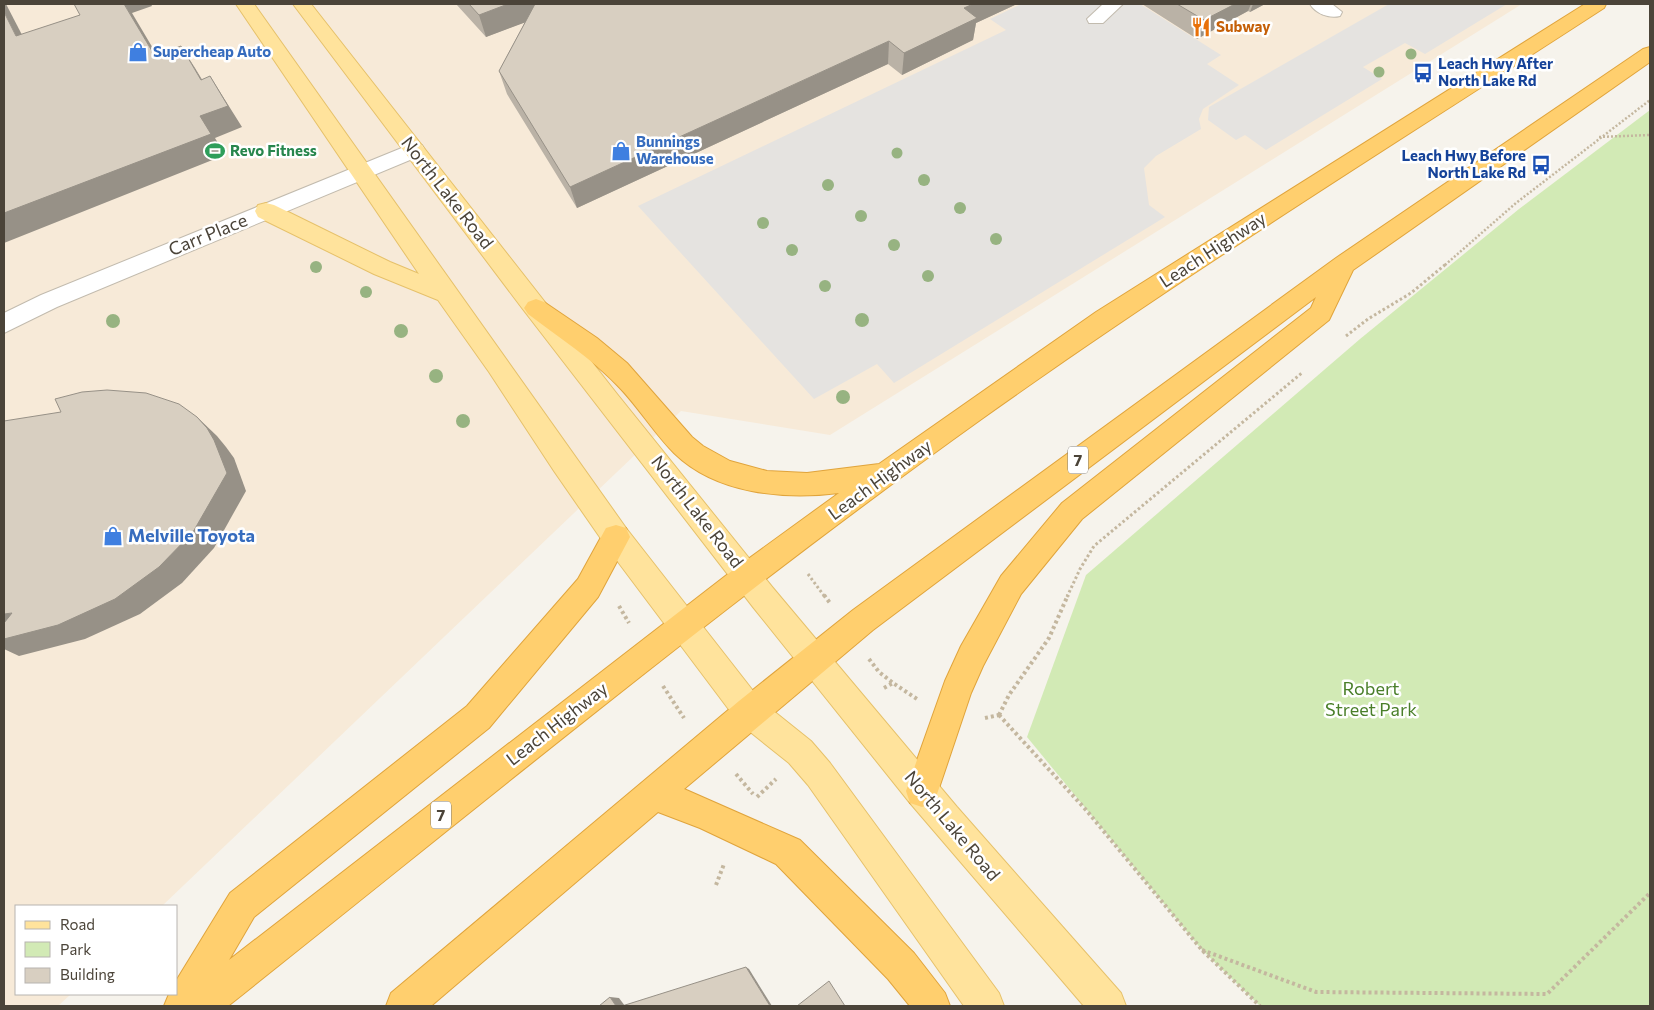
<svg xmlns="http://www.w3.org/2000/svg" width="1654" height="1010" font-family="Commissioner,sans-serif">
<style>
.commercial{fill:#f7ead8}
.green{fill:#d2eab5}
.parking{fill:#e5e3e0}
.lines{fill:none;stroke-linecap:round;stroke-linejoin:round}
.minor-casing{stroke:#c2bbae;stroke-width:2}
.major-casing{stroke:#e6c16a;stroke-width:2}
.highway-casing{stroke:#e0a43c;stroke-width:2}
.path-far2{stroke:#c4b79f;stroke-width:2.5;stroke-dasharray:2 2;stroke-linecap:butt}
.path-far1{stroke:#c4b79f;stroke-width:3;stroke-dasharray:2.5 2.5;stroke-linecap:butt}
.path{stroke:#c4b79f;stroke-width:4;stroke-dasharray:3 3;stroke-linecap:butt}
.minor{fill:#fff;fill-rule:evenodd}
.major{fill:#ffe39c;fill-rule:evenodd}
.highway{fill:#ffcf6e;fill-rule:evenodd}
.tree{fill:#97b381}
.wall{fill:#bab2a6}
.shaded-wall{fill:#979187}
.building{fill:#d8cfc1;stroke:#979187}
.labels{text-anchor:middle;stroke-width:5;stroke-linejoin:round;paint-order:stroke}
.far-food-label{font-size:15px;font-weight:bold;fill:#c56008;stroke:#fff;text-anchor:start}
.far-shop-label{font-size:15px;font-weight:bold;fill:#366cbe;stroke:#fff;text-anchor:start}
.far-transit-label{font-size:15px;font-weight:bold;fill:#164399;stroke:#fff;text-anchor:start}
.far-leisure-label{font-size:15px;font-weight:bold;fill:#27864d;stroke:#fff;text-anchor:start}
.shield{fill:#fff;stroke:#817c74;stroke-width:1}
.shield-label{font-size:16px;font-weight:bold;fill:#4b4439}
.street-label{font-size:18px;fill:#4b4439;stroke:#fff}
.shop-label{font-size:18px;font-weight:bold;fill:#366cbe;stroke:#fff;text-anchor:start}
.park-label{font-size:18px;fill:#4a7f2a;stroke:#fff}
</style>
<rect width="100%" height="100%" fill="#f6f3ec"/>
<polygon class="commercial" points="4,4 1522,4 830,435 681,411 162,906 16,906 16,994 71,994 58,1006 4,1006"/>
<polygon class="green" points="1650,110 1650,1006 1260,1006 1202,950 1027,737 1086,575 1360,339 1519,209"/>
<g class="parking">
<polygon points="1021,4 1140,4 1221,55 1207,64 1239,85 1203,109 1199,119 1201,129 1156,156 1144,168 1149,205 1165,217 894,383 877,364 814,399 638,206 1006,30 990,19"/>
<polygon points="1389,4 1507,4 1425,54 1405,43 1363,67 1382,79 1266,150 1245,135 1236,140 1208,120 1209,107"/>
</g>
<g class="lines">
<defs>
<g id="minor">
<polygon points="1103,4 1123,4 1103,23 1089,23 1087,19"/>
<path d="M1310,4H1332L1342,12L1340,16C1329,19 1315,13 1310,4Z"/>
<polygon points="414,143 422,145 425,150 422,155 57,307 4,333 4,313 41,295"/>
</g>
<g id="major">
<polygon points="236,4 254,4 626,528 761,701 811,741 830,763 999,993 1004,1006 964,1006 808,785 789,763 739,723 606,546 554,471 489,372 438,300 374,274 258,217 255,211 258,205 266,203 274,205 390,262 419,274"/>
<polygon points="293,4 311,4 617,394 773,588 957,807 1121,993 1126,1006 1084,1006 910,803 753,607 522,308"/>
</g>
<g id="highway">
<path d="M1585,4H1606L1604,8C1396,143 1185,274 983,418C724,603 477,808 228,1006H164L169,994H176V981L230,893L467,706L578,579L606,528L616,525L626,528L630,537L598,597L489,728L254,917L229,960L737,567L839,493C784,500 716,494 674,453C653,432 638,406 617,385C591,358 558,337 528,314L524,308L528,302L536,299L544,302L597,338L627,363L692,437L703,446L730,461L767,471L807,473L879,464L1096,312Z"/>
<polygon points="1650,47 1650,62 1353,270 1329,320 1082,519 1021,594 983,666 971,693 934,803 922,807 910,803 906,791 945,681 961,646 1001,576 1062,503 1311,308 1316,297 873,630 684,789 800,840 914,953 945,993 950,1006 910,1006 888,979 776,864 700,828 658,812 431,1006 386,1006 391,993 739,701 853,610 1336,258 1643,49"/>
</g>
</defs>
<use href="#minor" class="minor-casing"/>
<use href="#major" class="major-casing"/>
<use href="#highway" class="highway-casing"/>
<g class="path-far2">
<polyline points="1599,137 1650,135"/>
<polyline points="1445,265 1516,203 1650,100"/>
</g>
<g class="path-far1">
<polyline points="1346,336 1368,319 1411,293 1446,264"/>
<polyline points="808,574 825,597"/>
<polyline points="1067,597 1080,569 1094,546 1303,372"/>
</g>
<g class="path">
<polyline points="824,595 830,603"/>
<polyline points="619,606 629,623"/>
<polyline points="869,659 879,672 893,683"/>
<polyline points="663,686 684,718"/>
<polyline points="884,688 893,683 917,699"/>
<polyline points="999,715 1009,695 1049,638 1068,595"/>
<polyline points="999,715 1087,811 1202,950 1260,1006"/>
<polyline points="985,718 999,715"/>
<polyline points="736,774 753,794"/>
<polyline points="757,797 776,779"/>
<polyline points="716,885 724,864"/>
<polyline points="1202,950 1316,992 1547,994 1650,893"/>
</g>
<use href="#minor" class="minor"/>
<use href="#major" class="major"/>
<use href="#highway" class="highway"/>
</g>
<g class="tree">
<circle cx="1411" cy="54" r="5.5"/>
<circle cx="1379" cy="72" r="5.5"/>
<circle cx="897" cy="153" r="5.5"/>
<circle cx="924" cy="180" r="6"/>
<circle cx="828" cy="185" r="6"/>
<circle cx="960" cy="208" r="6"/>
<circle cx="861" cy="216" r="6"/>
<circle cx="763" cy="223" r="6"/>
<circle cx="996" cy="239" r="6"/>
<circle cx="894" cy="245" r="6"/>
<circle cx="792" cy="250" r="6"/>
<circle cx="316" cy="267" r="6"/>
<circle cx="928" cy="276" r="6"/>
<circle cx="825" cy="286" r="6"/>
<circle cx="366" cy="292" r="6"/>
<circle cx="862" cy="320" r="7"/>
<circle cx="113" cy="321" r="7"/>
<circle cx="401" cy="331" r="7"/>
<circle cx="436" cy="376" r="7"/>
<circle cx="843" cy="397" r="7"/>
<circle cx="463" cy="421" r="7"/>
</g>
<g class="wall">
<polygon points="456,4 1017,4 976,23 973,40 902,75 888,64 577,208 507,94 499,71 525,22 486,37"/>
<polygon points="1142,4 1265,4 1250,12 1248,11 1197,39"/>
</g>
<g class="shaded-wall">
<polygon points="4,4 6,4 34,58 16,36 4,12"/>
<polygon points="124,4 151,4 152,6 132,13 170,77 155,56"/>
<polygon points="508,4 545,4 548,14 486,37 479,15"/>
<polygon points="973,4 1017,4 976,23 973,40 902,75 904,53 964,8"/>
<polygon points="1235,4 1251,4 1248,11 1197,39 1204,20"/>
<polygon points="1253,4 1265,4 1250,12"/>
<polygon points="889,41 888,64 577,208 570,187"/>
<polygon points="181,46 195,68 215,101 201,80"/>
<polygon points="210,76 242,127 215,138 225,155 4,243 4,213 200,116"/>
<polygon points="197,417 217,436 226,447 234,458 246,491 214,548 182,583 140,614 85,639 19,656 4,649 4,639"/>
<polygon points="12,613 4,634 4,614"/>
<polygon points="746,967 749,969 772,1006 770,1006"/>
<polygon points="610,997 619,998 625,1006 616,1006"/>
</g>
<g class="building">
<polygon points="74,4 124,4 155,56 181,46 201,80 210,76 228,106 200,116 211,134 4,213 4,12 16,36 80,15"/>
<polygon points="469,4 508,4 479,15"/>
<polygon points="535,4 973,4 964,8 977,18 904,53 889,41 570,187 499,71"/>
<polygon points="1177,4 1235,4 1204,20"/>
<polygon points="107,390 146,393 179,404 197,417 207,428 214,440 227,473 193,532 159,567 115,599 58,625 4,639 4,623 12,613 4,614 4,421 61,412 55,399 82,392"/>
<polygon points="746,967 770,1006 622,1006"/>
<polygon points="829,981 845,1006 797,1006"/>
<polygon points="610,997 616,1006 599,1006"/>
</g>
<defs>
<symbol id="restaurant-bare" viewBox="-9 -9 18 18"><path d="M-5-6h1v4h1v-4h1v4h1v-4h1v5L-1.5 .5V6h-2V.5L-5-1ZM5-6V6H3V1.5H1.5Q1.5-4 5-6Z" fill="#e8710a" stroke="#fff" stroke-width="2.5" paint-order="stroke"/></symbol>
<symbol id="shop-bare" viewBox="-9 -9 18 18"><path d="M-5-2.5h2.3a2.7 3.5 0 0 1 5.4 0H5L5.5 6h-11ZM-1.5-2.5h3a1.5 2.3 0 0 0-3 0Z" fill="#3f7fe0" stroke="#fff" stroke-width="2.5" paint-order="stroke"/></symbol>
<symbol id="bus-bare" viewBox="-9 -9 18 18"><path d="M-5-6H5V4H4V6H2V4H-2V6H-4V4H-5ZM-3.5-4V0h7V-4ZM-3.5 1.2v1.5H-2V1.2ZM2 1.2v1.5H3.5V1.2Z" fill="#1a4fb4" stroke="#fff" stroke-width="2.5" paint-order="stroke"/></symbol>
<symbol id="stadium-bare" viewBox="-9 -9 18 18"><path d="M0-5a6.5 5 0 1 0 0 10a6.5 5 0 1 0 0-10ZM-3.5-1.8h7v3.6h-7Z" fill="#2e9e5b" stroke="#fff" stroke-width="2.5" paint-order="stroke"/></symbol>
</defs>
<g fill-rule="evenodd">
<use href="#restaurant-bare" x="1187" y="13" width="28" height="28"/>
<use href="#shop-bare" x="124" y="38" width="28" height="28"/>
<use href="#bus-bare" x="1409" y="59" width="28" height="28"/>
<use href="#stadium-bare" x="201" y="137" width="28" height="28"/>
<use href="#shop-bare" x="607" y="137" width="28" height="28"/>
<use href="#bus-bare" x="1527" y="151" width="28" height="28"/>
<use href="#shop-bare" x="99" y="522" width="28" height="28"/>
</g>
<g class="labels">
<g class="far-food-label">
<text x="1216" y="32">Subway</text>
</g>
<g class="far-shop-label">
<text x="153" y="57">Supercheap Auto</text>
<text x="636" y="147">Bunnings<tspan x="636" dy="17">Warehouse</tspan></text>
</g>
<g class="far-transit-label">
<text x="1438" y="69">Leach Hwy After<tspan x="1438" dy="17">North Lake Rd</tspan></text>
<text x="1526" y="161" text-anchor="end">Leach Hwy Before<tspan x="1526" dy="17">North Lake Rd</tspan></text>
</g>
<g class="far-leisure-label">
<text x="230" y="156">Revo Fitness</text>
</g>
<g class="shield">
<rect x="1068" y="446.5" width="20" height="27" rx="4"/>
<rect x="431" y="801.5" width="20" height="27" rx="4"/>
</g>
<g class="shield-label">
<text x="1078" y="466">7</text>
<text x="441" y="821">7</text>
</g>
<g class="street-label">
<text transform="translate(447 193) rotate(52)" y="6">North Lake Road</text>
<text transform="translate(208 235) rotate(-22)" y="6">Carr Place</text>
<text transform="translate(1213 250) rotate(-33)" y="6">Leach Highway</text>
<text transform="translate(880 480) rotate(-36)" y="6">Leach Highway</text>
<text transform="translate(697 512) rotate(52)" y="6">North Lake Road</text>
<text transform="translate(557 724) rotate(-38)" y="6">Leach Highway</text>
<text transform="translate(952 826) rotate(50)" y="6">North Lake Road</text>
</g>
<g class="shop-label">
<text x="128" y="542">Melville Toyota</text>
</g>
<g class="park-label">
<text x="1371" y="695">Robert<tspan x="1371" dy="21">Street Park</tspan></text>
</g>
</g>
<rect width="1654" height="1010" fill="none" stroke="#4b4439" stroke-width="10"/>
<rect x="15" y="905" width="162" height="90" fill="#ffffff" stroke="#b7b4b0"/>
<rect x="25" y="921" width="25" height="8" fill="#ffe39c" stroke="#b7b4b0"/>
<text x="60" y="930" font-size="15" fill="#4b4439">Road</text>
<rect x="25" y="942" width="25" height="15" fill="#d2eab5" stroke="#b7b4b0"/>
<text x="60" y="955" font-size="15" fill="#4b4439">Park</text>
<rect x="25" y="968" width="25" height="15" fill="#d8cfc1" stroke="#b7b4b0"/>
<text x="60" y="980" font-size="15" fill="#4b4439">Building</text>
</svg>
